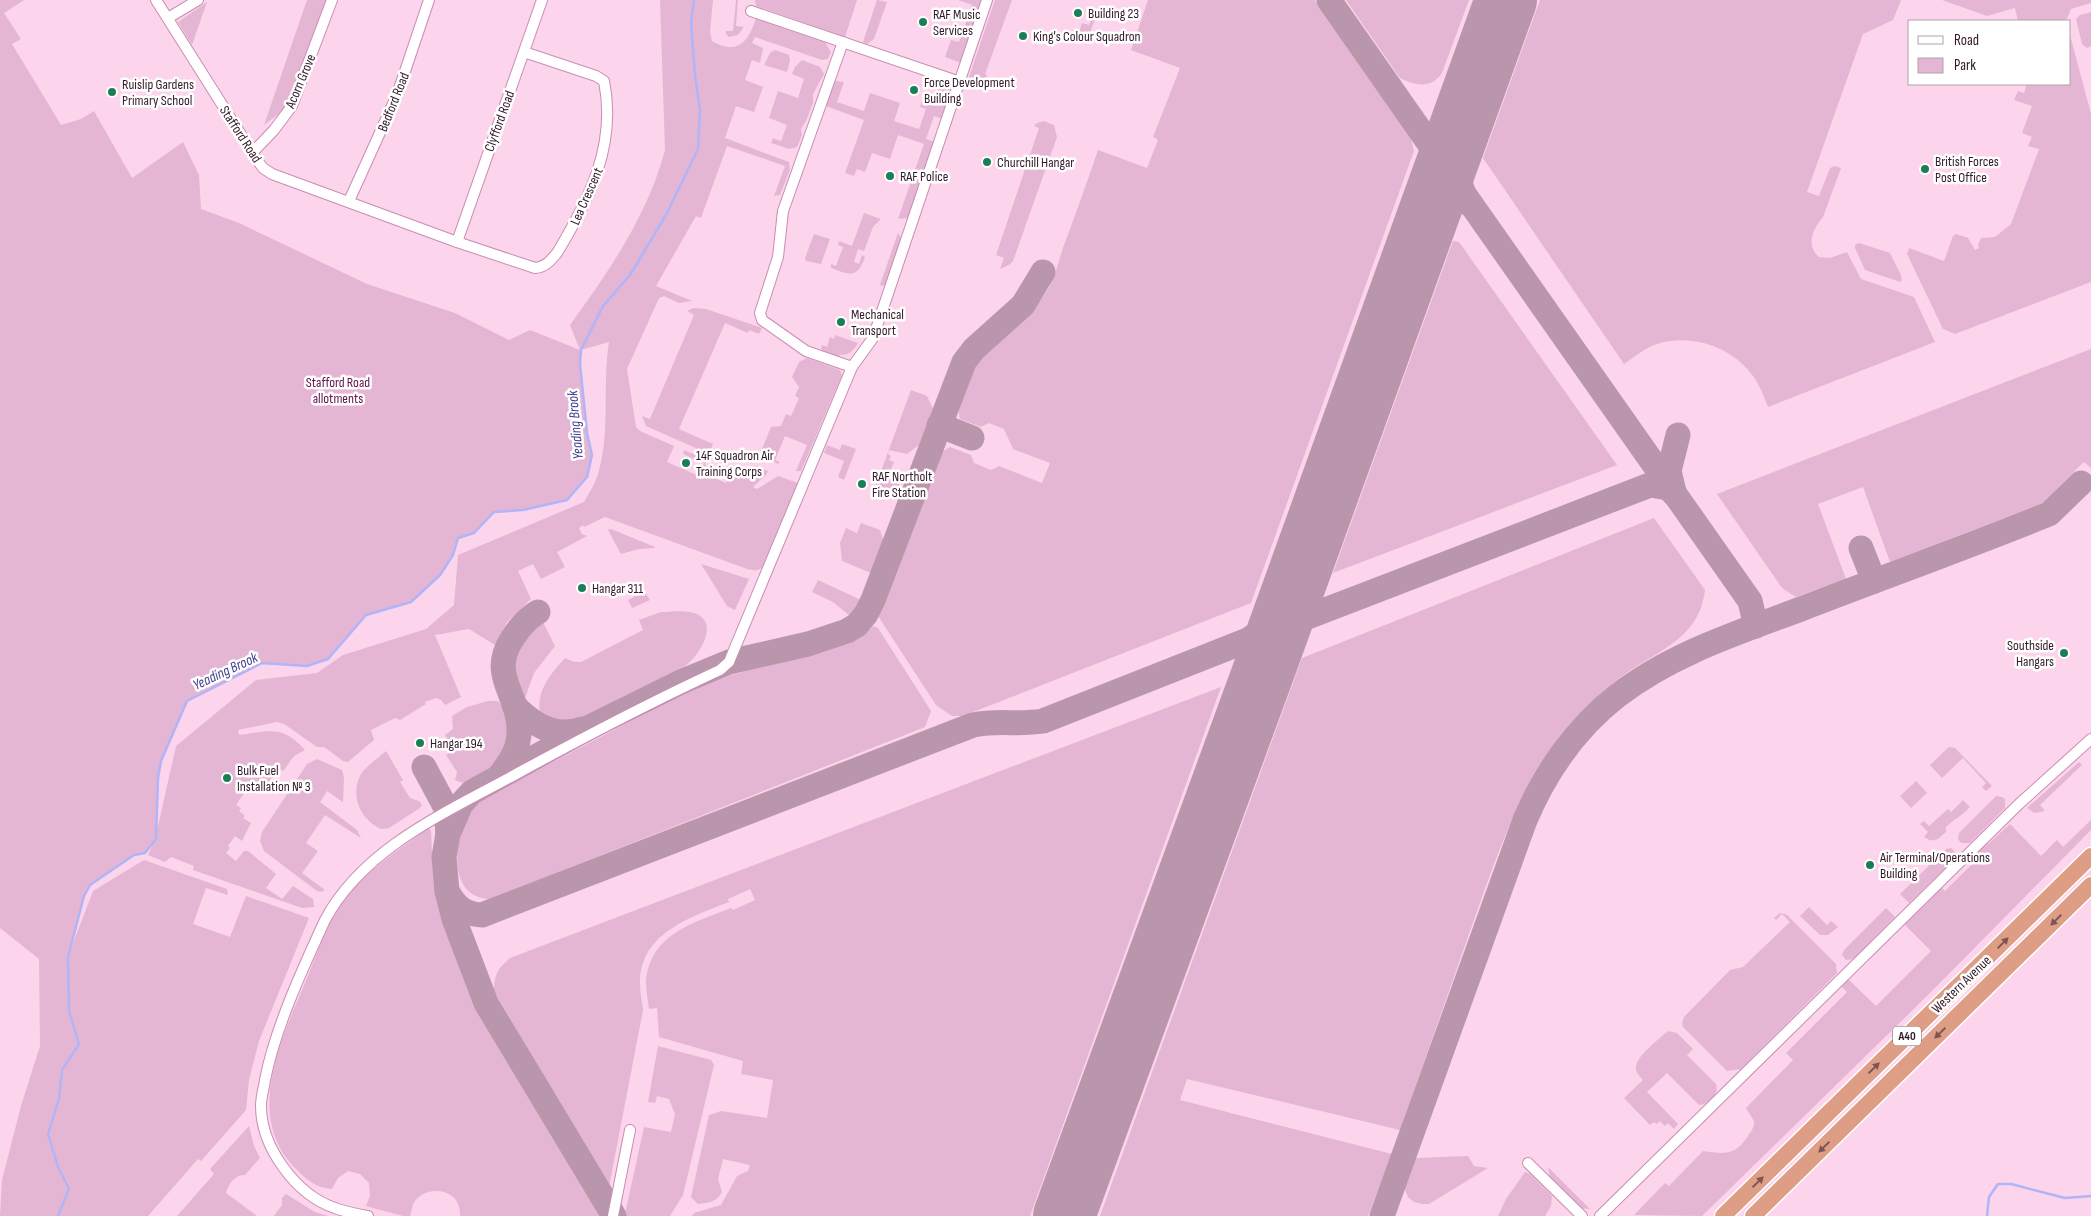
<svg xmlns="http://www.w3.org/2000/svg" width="2091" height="1216" font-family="'Sofia Sans Condensed',sans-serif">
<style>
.green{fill:#e5b6d3;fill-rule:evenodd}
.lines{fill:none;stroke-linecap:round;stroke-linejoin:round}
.stream{stroke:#b0b4f9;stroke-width:2.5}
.taxiway{stroke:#b996ac;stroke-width:25}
.runway{stroke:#b996ac;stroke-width:62}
.minor-casing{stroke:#ca8cb3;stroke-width:12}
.trunk-casing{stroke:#fff;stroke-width:19}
.minor{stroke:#fff;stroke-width:10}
.trunk{stroke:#de9e86;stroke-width:16}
.oneway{fill:#7f5553}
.poi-dot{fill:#1a7e56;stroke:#fff;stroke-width:2}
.labels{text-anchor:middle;stroke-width:5;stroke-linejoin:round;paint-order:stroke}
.shield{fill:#fff;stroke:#6f5e69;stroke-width:1}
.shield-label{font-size:12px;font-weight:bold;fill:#311929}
.poi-label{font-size:14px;fill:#311929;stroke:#fff;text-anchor:start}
.street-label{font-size:14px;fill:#311929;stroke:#fff}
.park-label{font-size:14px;fill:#61114b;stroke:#fff}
.water-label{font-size:15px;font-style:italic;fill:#434090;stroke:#fff}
</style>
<rect width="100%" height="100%" fill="#fcd4ec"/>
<g class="green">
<path d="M0,0H24L4,13L21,39L12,44L61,125L81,119L94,111L132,178L183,142L199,175L201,209L239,223L367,284L455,313L509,340L530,330L580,350L570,325C609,271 648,215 665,150L660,0H713L710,32L712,41C738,56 749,41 756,18L775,22V25L777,26L825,42L831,52L828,59L822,60L755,37L752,43L763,48L760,63L752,60L745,80L763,87L754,112L736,106L725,138L789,162L790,170L780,195L774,196L785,166L727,146L701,218L696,216L656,286L692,301L679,303L664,296L659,298L627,369L636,427L640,431L674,446L667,462L699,476L704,463L683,454L684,450L707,460L705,465L713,469L710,476L726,483L730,476L756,466L768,471L766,475L753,487L757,489L778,476L798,483L799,486L766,564C760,571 756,571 747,569L605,517L584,527L583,525L579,528L582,534L587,536L557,552L565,567L541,579L533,564L518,571L531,599L507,622L495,645L469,629L435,635L461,697L445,705L441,700L436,698L425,702L426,704L400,720L395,718L371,730L374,740L348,762L343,761L324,747H317L284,724L277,722L238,730L239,735C269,731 283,725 305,750L294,756L283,771L278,768L264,788L261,786L259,789L251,783L236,805L241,808L239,811L245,816L243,818L251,823L242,841L235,836L228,846L230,848L226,853L236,861L244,851H248L276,874L266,888L282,899L293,886L313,899L314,907L302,908L193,870L194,866L171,857L165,862L148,855L154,842L145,853L134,855L90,885L84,896L70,951L93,891L144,860L227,889L228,895L206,888L193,924L230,937L246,896L309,918L259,1041L249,1080L246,1110L201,1161L198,1159L148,1216H0L2,1180L21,1106L40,1046L39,959L0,928ZM609,342C602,386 611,431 598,474C595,484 589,493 584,502L458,555L454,605L426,629L343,655L317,673L256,680L176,746L156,835L158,778L161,761L187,701L262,663L307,666L328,659L366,615L411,602L440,575L453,555L458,538L474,533L494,512L523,510L567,500L587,477L592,455L587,433L580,364L581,350Z"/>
<polygon points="307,0 329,0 285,109 264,125"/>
<polygon points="736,0 738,0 736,26 744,27 738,35 729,37 726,34 726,31 733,31"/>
<polygon points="755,0 857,0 845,37 756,6"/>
<polygon points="877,0 887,2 874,39 867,44 863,42"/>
<polygon points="958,0 982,0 961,63 945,57 951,40 959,42 972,5"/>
<polygon points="995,0 1012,0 985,74 987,75 984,85 976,82 975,85 979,87 978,89 969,86 967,83"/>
<path d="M1148,0H1315L1405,129L1411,139L1414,151L1251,603L981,709L962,716H952L936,705L878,616L940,453L950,447L971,455L974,463L991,470L999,466L1042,483L1050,463L1013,449L1004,429L989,423L981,427L960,419C948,370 1020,329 1045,294C1054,282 1058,263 1063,248C1075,215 1087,183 1098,150L1147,168L1158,140L1153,137L1180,68L1131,50Z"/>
<path d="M1346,0H1469L1442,73C1431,89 1416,86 1400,78Z"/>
<path d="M1540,0H1901L1893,20L1863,34L1807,192L1819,196L1830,168L1835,166L1841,168L1823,217C1813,229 1805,245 1819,257L1830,258L1847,252L1861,279L1914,297L1935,342L1768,407C1763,394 1758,380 1748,370C1727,345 1688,334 1657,344C1645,348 1634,357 1624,364L1483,158Z"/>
<polygon points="1942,0 2091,0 2091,3 2071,9 2066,21 2018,21 2015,8 1987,16"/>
<polygon points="207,2 192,45 178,22"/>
<polygon points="1087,9 1097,13 1088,38 1083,38 1079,32 1082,23 1089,25 1093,15 1086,12"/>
<polygon points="2091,12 2091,46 2087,48 2082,44 2076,19 2080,15"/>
<polygon points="2070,35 2091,114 2091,282 1955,334 1943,329 1907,254 1909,248 1944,261 1953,236 1956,234 1968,238 1975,250 1979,248 1978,245 1981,238 1995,237 2011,224 2039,149 2028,146 2032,137 2022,133 2032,106 2014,100 2018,91 2024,93 2027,84 2070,84"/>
<polygon points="775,50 789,55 790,61 787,72 764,65 770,53"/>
<polygon points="802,60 820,67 824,74 813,94 813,103 806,121 801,129 802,135 797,147 789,149 771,143 773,138 781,141 787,125 769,118 778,91 798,98 804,79 792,74 795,67"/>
<polygon points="835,81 844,82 837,102 864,111 870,93 900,103 894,121 919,129 926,109 920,107 922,101 933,104 941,81 949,84 951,93 942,119 934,116 926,139 935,142 908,218 898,219 924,144 898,135 890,159 872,153 865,172 857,169 854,176 845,173 864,120 826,106"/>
<polygon points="1044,121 1054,125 1057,137 1013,261 1009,265 1000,269 1004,258 996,255 1039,128 1034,126 1037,123"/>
<path d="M864,213L881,219L873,227L864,251L858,249L854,262L859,264L862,255L865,257C857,279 850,275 831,268V264L836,266L843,247L838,245L839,241L852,246Z"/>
<polygon points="898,233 902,239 886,284 882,286 880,285"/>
<polygon points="814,234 830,239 821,264 806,261 805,258"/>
<polygon points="1453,241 1459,242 1617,465 1333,573"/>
<polygon points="1859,243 1890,253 1901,275 1902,280 1900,282 1865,270 1855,248 1855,245"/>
<polygon points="693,308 706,309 762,328 759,334 749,330 748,333 725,323 679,429 713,444 709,454 646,426 642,416 650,419 694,315 687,311"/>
<path d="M835,335L858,343C854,350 848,356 840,355L838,357L823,352L821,348L822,345L827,347L830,337L834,339Z"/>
<polygon points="2091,349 2091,468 2084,462 2041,504 1890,562 1863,487 1818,504 1846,579 1796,597 1782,588 1717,494"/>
<polygon points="807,358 840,370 842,375 801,471 796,471 807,445 785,436 775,460 780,462 778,464 764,457 762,449 771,427 781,426 786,414 791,416 799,398 795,396 799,387 792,377 799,362"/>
<polygon points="911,390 927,396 933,409 919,445 907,454 889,450 888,454 891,456 889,460 894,462 887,478 898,483 903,490 901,494 892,497 874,490"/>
<polygon points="842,444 856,449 844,480 838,477 844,461 824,453 827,445 840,450"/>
<path d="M1654,518L1705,590C1699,642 1652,652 1617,680C1595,698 1574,717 1558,739C1514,799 1494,865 1469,934C1446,1000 1423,1065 1400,1130L1187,1079L1180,1100L1392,1154L1368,1216H1100L1302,658Z"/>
<polygon points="861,523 880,530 884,542 871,573 842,561 840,543 846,528 857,533"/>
<polygon points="611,529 655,547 655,548 639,549 621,554 608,530"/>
<polygon points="701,564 749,579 735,610 727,606"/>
<polygon points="818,580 861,600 856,610 850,616 833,602 812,592"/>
<polygon points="642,588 650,600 632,608 628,600 641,593 639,589"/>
<path d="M661,612C672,612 689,609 699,615C718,627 698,657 685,666C673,675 658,681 644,687C626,697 596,716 576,720C563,723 550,719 540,712C536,691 552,672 565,658L574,662H581L643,630L639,620Z"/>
<path d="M541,618L555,646L534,673L524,701C508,668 511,641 541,618Z"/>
<path d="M874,626L878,628L931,711L925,727L491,899C447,899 453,840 469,813C471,809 475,805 479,801L695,687L728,676L855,641Z"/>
<path d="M1221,687L1030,1216H692L694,1213L721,1205L737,1176L748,1171L750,1165L723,1159L718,1179L722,1192C717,1202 708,1203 698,1204L691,1197L709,1115L721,1111L767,1118L773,1080L741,1074L743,1061L659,1037L657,1008L649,1009C648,1000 646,991 646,982C650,934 693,923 731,908L733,910L755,900L750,889L728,899L729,902C691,917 640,933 640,983C640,992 642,1002 643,1010L609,1187L494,991C494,974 498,969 510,958Z"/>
<path d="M488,701H498C516,717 510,749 493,765C486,773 472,778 462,783L455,780L457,772L446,755L453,750L445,735L453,729L452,716L467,707Z"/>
<polygon points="1949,747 1955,748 1992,786 1986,791 1982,787 1986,783 1963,758 1942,778 1930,765"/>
<path d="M386,751L403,780L400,782L410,798L419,801L422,805L420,808L389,828L381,829C361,820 350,797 360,776C364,767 379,758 386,751Z"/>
<polygon points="317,759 342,770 344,777 343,802 327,791 320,802 357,830 361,838 325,815 306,843 318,851 302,873 325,890 321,892 317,891 264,851 260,841 262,832 307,764"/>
<polygon points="2079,762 2082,765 2040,805 2045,811 2035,813 2027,808"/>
<polygon points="1916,781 1927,793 1911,808 1900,796"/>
<polygon points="1996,796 2002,797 2005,799 2005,808 1970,843 1961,843 1958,839 1959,833"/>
<path d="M1963,800L1970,807C1962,816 1954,819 1946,827V832C1938,839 1934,844 1924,837L1928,832L1920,824L1924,821L1929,826L1948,809L1951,812Z"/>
<path d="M2091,820V830L1928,995L1702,1216L1634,1215L1665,1183L1669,1186L1703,1151C1724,1154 1735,1156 1748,1136C1750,1133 1755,1127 1754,1122C1753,1118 1748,1112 1746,1108L1793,1060L1786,1053L1847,992L1840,985L1847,978L1876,1006L1931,951L1903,923L1940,886L1945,891L1972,864L1967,859L1985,842L1988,844L2010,824L2041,856L2057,840L2063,847Z"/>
<path d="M429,828L431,831L433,872L440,914L479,1011L601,1216H460C462,1186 423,1184 413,1204C412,1208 411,1212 410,1216H403L366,1206L370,1196L369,1183L360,1174L348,1171L338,1178L332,1189C316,1188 307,1180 296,1169C242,1115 283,1036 307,978C317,954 325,927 340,905C363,873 397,851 429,828Z"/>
<polygon points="1951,848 1955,852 1956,858 1909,903 1900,894 1946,849"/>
<polygon points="1809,907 1827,925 1831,921 1838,927 1828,935 1820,935 1800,916"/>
<polygon points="1886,908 1895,917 1854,959 1846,960 1842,955 1844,950"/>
<polygon points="1780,913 1787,915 1836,964 1837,973 1741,1069 1727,1071 1683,1027 1682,1024 1684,1017 1730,970 1743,967 1790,922 1782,914 1776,920 1774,918"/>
<path d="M1668,1031L1677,1033L1693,1049L1687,1055L1716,1084C1719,1095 1710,1104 1699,1105L1667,1073L1647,1092L1678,1124L1674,1129L1668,1123L1665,1126L1660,1121L1657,1124L1654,1122L1650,1125L1624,1098L1643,1080C1639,1075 1635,1072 1636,1066C1637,1056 1660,1038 1668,1031Z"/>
<polygon points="658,1046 711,1060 714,1065 683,1195 670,1216 626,1216 625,1214 644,1127 671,1132 675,1114 669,1099 657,1096 655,1103 648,1102"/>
<path d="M249,1126L254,1146L260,1158L245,1175C236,1174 228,1184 226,1193L257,1216H177L214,1174L210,1169Z"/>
<polygon points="1468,1156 1474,1166 1488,1168 1429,1204 1422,1204 1414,1202 1408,1197 1405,1190 1404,1182 1414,1158"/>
<polygon points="1548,1167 1590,1209 1579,1208 1550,1179"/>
<polygon points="1525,1172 1530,1174 1552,1196 1551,1206 1545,1216 1498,1216 1506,1199"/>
<polygon points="286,1194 315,1212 328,1216 274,1216 282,1205 282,1198"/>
</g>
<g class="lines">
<g class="stream">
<polyline points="58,1216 69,1189 58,1167 48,1134 59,1099 62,1070 79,1044 69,1011 68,957 84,896 90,885 134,855 145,853 156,839 158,778 161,761 187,701 262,663 307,666 328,659 366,615 411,602 440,575 453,555 458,538 474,533 494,512 523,510 567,500 587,477 592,455 587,433 580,364 581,350 603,306 630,275 666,215 698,149 700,111 695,75 691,23 694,0"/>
<polyline points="1987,1216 1989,1197 1998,1184 2011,1184 2065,1198 2091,1196"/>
</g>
<g class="taxiway">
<polyline points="1329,0 1438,156 1441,169 1439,186"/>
<path d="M1467,108C1456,142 1450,160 1464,194L1750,601L1756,626"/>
<path d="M1423,229C1431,208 1446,189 1471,205"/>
<polyline points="939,425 972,438"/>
<polyline points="1674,492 1669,471 1678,435"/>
<polyline points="1861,548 1874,581"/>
<polyline points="1292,590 1293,607 1303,616 1310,616 1650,485 1668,488 1676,496"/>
<path d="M1268,659C1274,641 1282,629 1299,621"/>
<path d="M514,705C532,724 555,739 582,729"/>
<polyline points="424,767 446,808 448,834"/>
<path d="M500,775C512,760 520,747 519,727C518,693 489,675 512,639C519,628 527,618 538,612"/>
<path d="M447,891C455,906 464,914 482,915L973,725C997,720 1020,725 1043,721L1248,640C1274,623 1287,603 1298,575"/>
<polyline points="614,1216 486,1003 454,919 447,891 444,857 448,834 461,804 472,792 481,787 590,727 683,681 729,662 808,644 847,631 857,625 866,614 873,600 964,362 974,349 1023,305 1043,272"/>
<path d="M1382,1216L1525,820C1545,773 1576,728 1617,696C1671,654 1737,633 1801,609C1884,577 1967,547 2049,514L2081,483"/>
</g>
<polyline class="runway" points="1064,1216 1268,659 1506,0"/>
<defs>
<g id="minor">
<path d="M156,0L257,160L263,168L272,174L457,242L535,268C546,267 551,260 557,253C589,200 617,145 604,81L596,76L524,52"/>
<polyline points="751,11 960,82"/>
<polyline points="168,18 198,0"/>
<polyline points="843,42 783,211 778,257 760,313 762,320 806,351 852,367"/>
<polyline points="252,153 274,130 292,106 332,0"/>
<polyline points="349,201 397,95 429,0"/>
<polyline points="457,242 542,0"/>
<polyline points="1528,1163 1582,1216"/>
<path d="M368,1216C357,1214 345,1212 335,1208C296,1195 261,1147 261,1106C261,1097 264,1088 265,1080C275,1028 303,968 325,920C364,847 449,811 518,773C584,737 651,702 720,670L729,662L852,367L873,338L987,0"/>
<polyline points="613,1216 630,1130"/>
<polyline points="1600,1216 2019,804 2091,739"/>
</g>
<g id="trunk">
<polyline points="1723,1216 2091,856"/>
<polyline points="1753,1216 2091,885"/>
</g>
</defs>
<use href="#minor" class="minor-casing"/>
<use href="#trunk" class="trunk-casing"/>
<use href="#minor" class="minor"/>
<use href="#trunk" class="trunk"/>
</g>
<defs><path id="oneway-solid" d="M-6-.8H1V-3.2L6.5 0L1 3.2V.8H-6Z" transform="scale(1.25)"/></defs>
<g class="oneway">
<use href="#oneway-solid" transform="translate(2056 920) rotate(135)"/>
<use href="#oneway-solid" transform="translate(2003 943) rotate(-45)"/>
<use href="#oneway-solid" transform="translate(1940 1033) rotate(136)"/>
<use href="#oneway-solid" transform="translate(1874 1068) rotate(-44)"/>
<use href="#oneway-solid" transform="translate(1824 1147) rotate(136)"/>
<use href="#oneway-solid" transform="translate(1758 1182) rotate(-44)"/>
</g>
<g class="poi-dot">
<circle cx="1078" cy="13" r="5"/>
<circle cx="923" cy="22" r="5"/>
<circle cx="1023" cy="36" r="5"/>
<circle cx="914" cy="90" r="5"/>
<circle cx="112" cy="92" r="5"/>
<circle cx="987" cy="162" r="5"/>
<circle cx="1925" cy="169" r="5"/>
<circle cx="890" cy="176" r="5"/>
<circle cx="841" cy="322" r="5"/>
<circle cx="686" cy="463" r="5"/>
<circle cx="862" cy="484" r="5"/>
<circle cx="582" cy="588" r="5"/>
<circle cx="2064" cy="653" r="5"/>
<circle cx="420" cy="743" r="5"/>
<circle cx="227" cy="778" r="5"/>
<circle cx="1870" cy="865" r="5"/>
</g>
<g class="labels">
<rect class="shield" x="1893" y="1026.5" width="28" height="19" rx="4"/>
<g class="shield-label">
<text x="1907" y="1040">A40</text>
</g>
<g class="poi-label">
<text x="1088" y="18">Building 23</text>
<text x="933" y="19">RAF Music<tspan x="933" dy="16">Services</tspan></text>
<text x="1033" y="41">King's Colour Squadron</text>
<text x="924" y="87">Force Development<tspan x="924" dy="16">Building</tspan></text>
<text x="122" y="89">Ruislip Gardens<tspan x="122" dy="16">Primary School</tspan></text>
<text x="1935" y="166">British Forces<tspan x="1935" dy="16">Post Office</tspan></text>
<text x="997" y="167">Churchill Hangar</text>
<text x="900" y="181">RAF Police</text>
<text x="851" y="319">Mechanical<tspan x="851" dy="16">Transport</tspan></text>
<text x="696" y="460">14F Squadron Air<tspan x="696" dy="16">Training Corps</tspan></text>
<text x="872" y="481">RAF Northolt<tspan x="872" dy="16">Fire Station</tspan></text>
<text x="592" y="593">Hangar 311</text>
<text x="2054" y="650" text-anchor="end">Southside<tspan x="2054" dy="16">Hangars</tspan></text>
<text x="430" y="748">Hangar 194</text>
<text x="237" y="775">Bulk Fuel<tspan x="237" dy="16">Installation № 3</tspan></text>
<text x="1880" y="862">Air Terminal/Operations<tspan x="1880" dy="16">Building</tspan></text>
</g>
<g class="street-label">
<text transform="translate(300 81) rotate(-67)" y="5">Acorn Grove</text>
<text transform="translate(393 102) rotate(-68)" y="5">Bedford Road</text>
<text transform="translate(499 121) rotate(-70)" y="5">Clyfford Road</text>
<text transform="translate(241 134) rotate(57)" y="5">Stafford Road</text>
<text transform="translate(586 196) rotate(-66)" y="5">Lea Crescent</text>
<text transform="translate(1961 984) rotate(-44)" y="5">Western Avenue</text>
</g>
<g class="park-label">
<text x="338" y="387">Stafford Road<tspan x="338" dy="16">allotments</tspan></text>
</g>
<g class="water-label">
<text transform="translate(575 425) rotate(-95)" y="5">Yeading Brook</text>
<text transform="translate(225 671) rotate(-25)" y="5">Yeading Brook</text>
</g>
</g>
<rect x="1908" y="20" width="162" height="65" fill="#ffffff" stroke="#ada3a9"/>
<rect x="1918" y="36" width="25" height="8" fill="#ffffff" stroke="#ada3a9"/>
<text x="1954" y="45" font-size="15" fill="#311929">Road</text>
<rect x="1918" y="58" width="25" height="15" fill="#e5b6d3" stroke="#ada3a9"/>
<text x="1954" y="70" font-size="15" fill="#311929">Park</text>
</svg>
